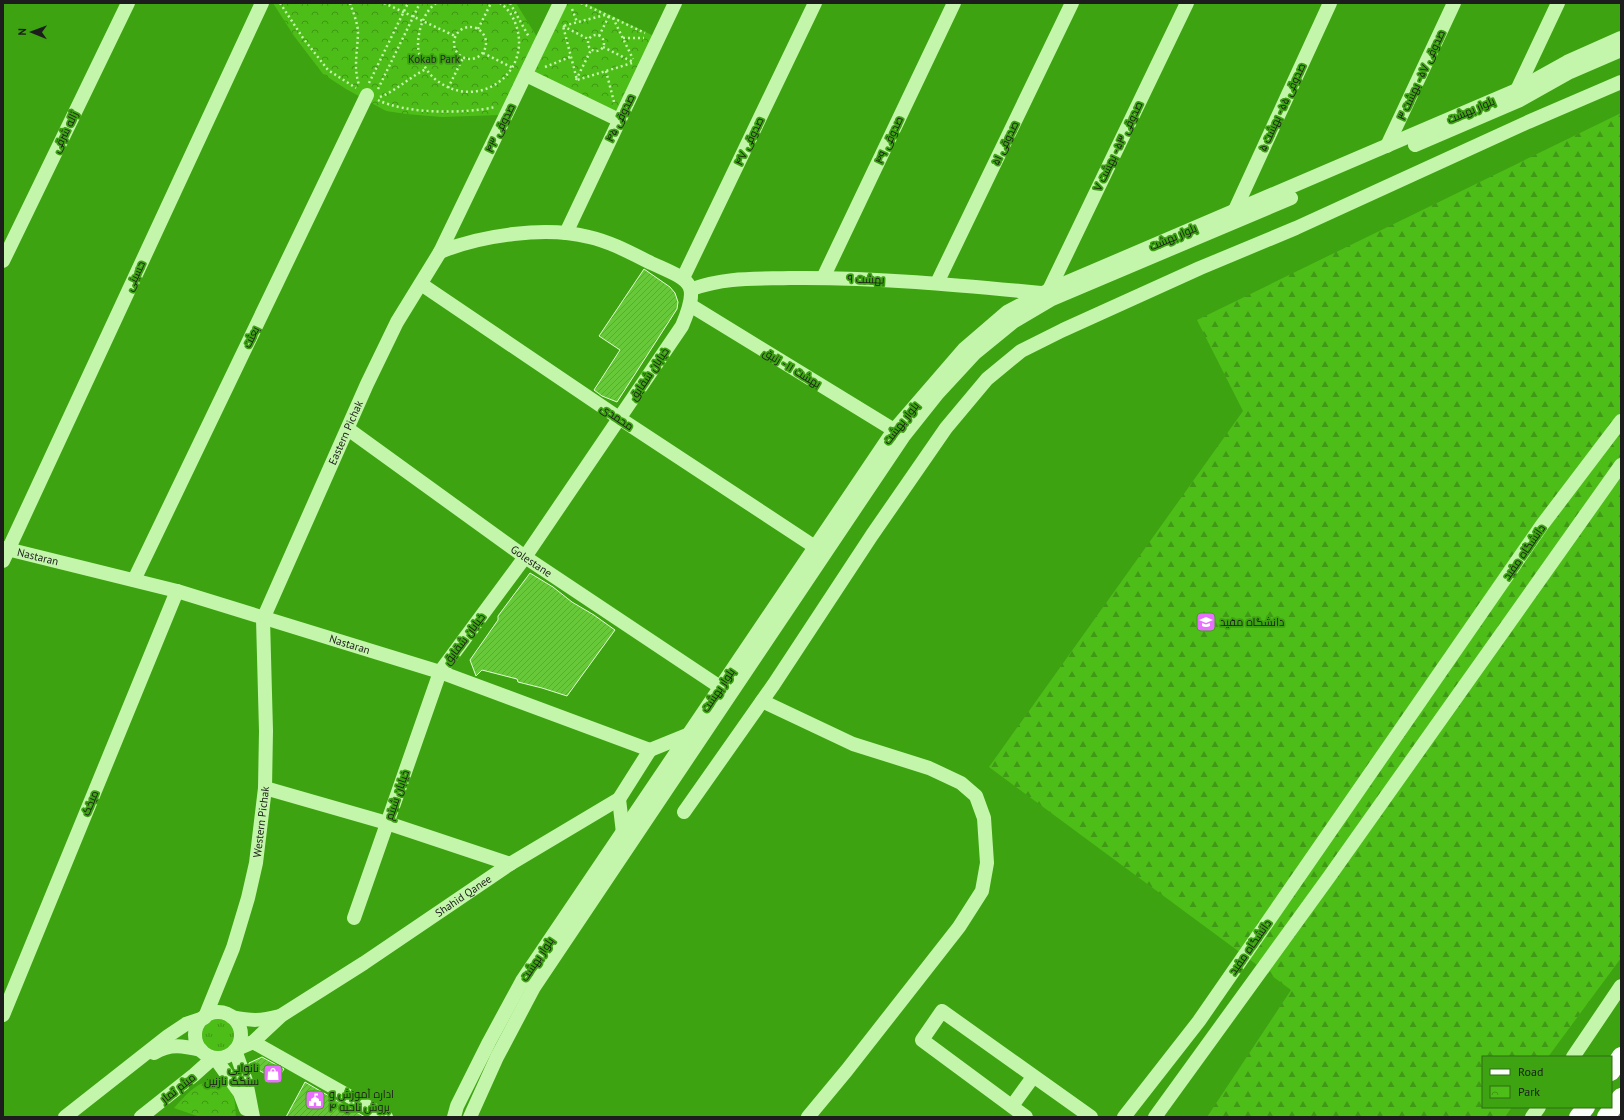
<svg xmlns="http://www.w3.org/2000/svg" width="1624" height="1120" font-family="'PT Sans',Cairo,sans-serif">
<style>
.grass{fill:url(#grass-tufts)}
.forest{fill:url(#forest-firs)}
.park{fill:url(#park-crowns)}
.building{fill:url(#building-hatch);stroke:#e2fed4}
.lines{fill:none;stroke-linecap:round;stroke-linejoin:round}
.path{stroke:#c3f6ab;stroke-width:2.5;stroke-dasharray:2 3;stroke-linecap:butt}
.minor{stroke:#c3f6ab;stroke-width:14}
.major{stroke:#fbfff9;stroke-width:18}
.labels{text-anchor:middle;stroke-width:3.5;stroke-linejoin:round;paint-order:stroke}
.park-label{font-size:11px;fill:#262924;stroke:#3da311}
.street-label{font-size:11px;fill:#1d1d1d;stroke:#3da311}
.poi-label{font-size:11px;fill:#1d1d1d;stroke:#3da311;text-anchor:start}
</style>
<defs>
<pattern id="grass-tufts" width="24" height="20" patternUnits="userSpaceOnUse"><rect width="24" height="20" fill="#4dbd18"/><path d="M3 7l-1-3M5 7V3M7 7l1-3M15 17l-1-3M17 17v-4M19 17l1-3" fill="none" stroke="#3f9915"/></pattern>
<pattern id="forest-firs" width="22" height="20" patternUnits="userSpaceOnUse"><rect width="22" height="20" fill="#4dbd18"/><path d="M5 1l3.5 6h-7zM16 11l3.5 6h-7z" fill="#3f9915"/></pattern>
<pattern id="park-crowns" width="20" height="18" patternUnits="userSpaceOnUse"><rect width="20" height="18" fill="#4dbd18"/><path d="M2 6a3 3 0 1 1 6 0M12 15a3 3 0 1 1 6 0" fill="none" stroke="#3f9915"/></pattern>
<pattern id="building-hatch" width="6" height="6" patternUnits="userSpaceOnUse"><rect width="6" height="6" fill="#67c93a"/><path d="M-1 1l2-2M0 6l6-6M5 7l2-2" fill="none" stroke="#59ac33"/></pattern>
</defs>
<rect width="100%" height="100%" fill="#3da311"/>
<circle class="grass" cx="218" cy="1035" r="16"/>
<polygon class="forest" points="1621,113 1621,958 1548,1057 1483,1057 1483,1107 1512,1107 1505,1117 1207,1117 1291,990 989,767 1243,411 1197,320"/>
<g class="park">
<polygon points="273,3 516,3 537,37 499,115 442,117 406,114 386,111 346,89 323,74 294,36"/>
<polygon points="563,3 585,3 656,37 618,116 529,74"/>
<path d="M210,1081C234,1082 235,1097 236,1117H200L174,1108C185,1096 194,1084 210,1081Z"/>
</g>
<g class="building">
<polygon points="644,269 670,287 675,293 678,302 677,309 617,402 602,396 594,390 620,350 599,336"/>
<polygon points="530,573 553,587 572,602 594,615 615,630 567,696 542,688 518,682 517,679 482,670 476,676 470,660 498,620 498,616"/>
<polygon points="262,1057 284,1069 277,1080 249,1065 249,1063"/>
<polygon points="305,1082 365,1117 286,1117"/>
</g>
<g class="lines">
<g class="path">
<polyline points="280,3 303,38 328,70 356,88"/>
<path d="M350,3C353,12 357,21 358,31C358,49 353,66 359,85"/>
<polyline points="384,3 455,36"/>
<path d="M436,3C423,13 418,31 418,46C419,60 428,75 439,82C479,110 530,74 517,28C514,18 509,9 500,3"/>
<polyline points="510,3 529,37"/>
<polyline points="581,3 645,33"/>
<polyline points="572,9 577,22"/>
<polyline points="605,15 563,26 577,80 632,63"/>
<polyline points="613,18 633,59"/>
<polyline points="563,26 588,39"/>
<circle cx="470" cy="43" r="16"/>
<polyline points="478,29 491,3"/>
<circle cx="596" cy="43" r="8"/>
<polyline points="599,36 609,16"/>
<polyline points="623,38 644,38"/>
<polyline points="603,47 633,62"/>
<polyline points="483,53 513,68"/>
<polyline points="545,67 570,57"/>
<polyline points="606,71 614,102"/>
<polyline points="576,80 591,50"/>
<polyline points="369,83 408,3"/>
<polyline points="448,88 463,58"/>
<polyline points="378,89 420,3"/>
<path d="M380,97C397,90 410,77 426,69"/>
<path d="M378,100C405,114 465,114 495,107"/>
</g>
<g class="minor">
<polyline points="526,75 619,120"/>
<polyline points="1517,90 1558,3"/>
<polyline points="1415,145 1520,100 1570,72 1621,50"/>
<polyline points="1387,146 1454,3"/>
<polyline points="1235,210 1330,3"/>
<polyline points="566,233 675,3"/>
<polyline points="3,261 128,3"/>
<polyline points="683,278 815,3"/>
<polyline points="823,278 954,3"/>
<polyline points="937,283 1072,3"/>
<polyline points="421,284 619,418 815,547"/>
<path d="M692,289C726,277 754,279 790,278C874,277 958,285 1041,293"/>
<polyline points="1049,290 1187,3"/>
<polyline points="690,305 894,430"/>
<path id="s1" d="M348,429L525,557L720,687"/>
<path id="s2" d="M3,548L177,591L440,672L650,750"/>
<polyline points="3,561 262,3"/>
<polyline points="134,580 367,95"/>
<polyline points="762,701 853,744 929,768 961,783 976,796 984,818 987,863 982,891 959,927 847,1070 808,1117"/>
<polyline points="650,750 687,735"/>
<polyline points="265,788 387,823 510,864"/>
<polyline points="619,799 623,833"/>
<polyline points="684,812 774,684 872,535 946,428 987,379 1021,351 1063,330 1200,268 1296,228 1528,122 1621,82"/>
<path d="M354,918L440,672L525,557L682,326C701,281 690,281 651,263C631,253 611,242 589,237C546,226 481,235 440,252"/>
<circle cx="218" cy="1035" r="23"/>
<polyline points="3,1015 177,591"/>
<path id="s3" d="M205,1017L233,948L248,898L256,863L265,788L266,731L263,619L367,384L397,322L440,252L560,3"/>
<path d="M232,1017C252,1021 260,1021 280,1016"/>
<polyline points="253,1042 386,1117"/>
<path id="s4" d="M237,1049L253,1042L282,1015L364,963L510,864L619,799L650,750"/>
<polyline points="235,1050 246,1081 253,1117"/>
<path d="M154,1053C170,1043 184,1046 201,1050"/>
<polyline points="1573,1057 1621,986"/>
<polyline points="215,1058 240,1093 246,1109"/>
<polyline points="1012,1106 1033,1077"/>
<polyline points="65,1117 168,1036 186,1024 204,1018"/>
<polyline points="141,1117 194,1075 213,1058"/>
<polyline points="454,1117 457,1106 489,1042 522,981 894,430 964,349 1007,312 1049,290 1517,90 1567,62 1621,38"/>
<polyline points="470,1117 497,1057 534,987 903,437 938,393 975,353 1013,322 1052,299 1291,198"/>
<polyline points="1026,1117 922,1040 942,1011 1091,1117"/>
<polyline points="1124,1117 1199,1021 1542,525 1621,421"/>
<polyline points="1155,1117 1329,877 1621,465"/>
<polyline points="1532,1117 1539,1107"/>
</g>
<g class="major">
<polyline points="1611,1072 1621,1056"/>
<polyline points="1578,1117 1586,1107"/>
<polyline points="1606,1117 1621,1097"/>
</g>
</g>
<defs>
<symbol id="university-square" viewBox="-11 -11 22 22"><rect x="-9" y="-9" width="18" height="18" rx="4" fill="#e96fff" stroke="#3da311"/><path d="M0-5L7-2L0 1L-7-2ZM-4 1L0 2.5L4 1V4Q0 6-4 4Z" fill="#fff"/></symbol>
<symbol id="shop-square" viewBox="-11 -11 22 22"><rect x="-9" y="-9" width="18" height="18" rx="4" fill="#e96fff" stroke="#3da311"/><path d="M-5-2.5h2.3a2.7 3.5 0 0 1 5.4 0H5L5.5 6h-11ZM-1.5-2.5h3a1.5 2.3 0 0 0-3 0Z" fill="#fff"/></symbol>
<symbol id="civic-square" viewBox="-11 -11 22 22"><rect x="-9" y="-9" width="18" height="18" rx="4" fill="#e96fff" stroke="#3da311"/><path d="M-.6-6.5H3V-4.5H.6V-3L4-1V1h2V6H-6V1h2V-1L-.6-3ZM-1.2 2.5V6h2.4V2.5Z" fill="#fff"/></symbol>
</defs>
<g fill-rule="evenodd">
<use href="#university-square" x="1195" y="611" width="22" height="22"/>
<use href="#shop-square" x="262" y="1063" width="22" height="22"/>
<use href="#civic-square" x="304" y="1089" width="22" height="22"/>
</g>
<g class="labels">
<g class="park-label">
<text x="434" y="63">Kokab Park</text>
</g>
<g class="street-label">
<text transform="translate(1421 75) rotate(-65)" y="4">صدوقی ۵۷ - بهشت ۳</text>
<text transform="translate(1282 107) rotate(-65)" y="4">صدوقی ۵۵ - بهشت ۵</text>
<text transform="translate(1471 110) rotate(-23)" y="4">بلوار بهشت</text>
<text transform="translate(620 118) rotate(-64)" y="4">صدوقی ۴۵</text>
<text transform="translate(500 128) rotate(-64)" y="4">صدوقی ۴۳</text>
<text transform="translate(65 132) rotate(-64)" y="4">ژاله شرقی</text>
<text transform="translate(889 140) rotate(-65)" y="4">صدوقی ۴۹</text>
<text transform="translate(749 141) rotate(-64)" y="4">صدوقی ۴۷</text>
<text transform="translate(1005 143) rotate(-64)" y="4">صدوقی ۵۱</text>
<text transform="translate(1118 146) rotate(-64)" y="4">صدوقی ۵۳ - بهشت ۷</text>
<text transform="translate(1173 237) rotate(-23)" y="4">بلوار بهشت</text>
<text transform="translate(135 276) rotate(-65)" y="4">حسینی</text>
<text transform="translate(866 279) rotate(2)" y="4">بهشت ۹</text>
<text transform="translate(251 337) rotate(-64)" y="4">بعثت</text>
<text transform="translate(792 368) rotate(31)" y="4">بهشت ۱۱ - زنبق</text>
<text transform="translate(649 374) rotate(-56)" y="4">خیابان شقایق</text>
<text transform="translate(617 417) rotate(34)" y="4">محمدی</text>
<text transform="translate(901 423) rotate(-52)" y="4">بلوار بهشت</text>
<text dy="4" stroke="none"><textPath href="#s3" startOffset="611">Eastern Pichak</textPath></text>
<text transform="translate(1524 552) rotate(-55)" y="4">دانشگاه مفید</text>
<text dy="4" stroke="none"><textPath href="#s2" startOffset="36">Nastaran</textPath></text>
<text dy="4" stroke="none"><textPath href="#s1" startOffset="226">Golestane</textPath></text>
<text transform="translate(464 639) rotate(-53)" y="4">خیابان شقایق</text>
<text dy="4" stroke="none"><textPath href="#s2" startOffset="360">Nastaran</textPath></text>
<text transform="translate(718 690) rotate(-56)" y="4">بلوار بهشت</text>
<text transform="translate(397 795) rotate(-71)" y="4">خیابان شبنم</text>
<text transform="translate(90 803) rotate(-68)" y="4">میخک</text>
<text dy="4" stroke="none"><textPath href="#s3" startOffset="204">Western Pichak</textPath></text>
<text dy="4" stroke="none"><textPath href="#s4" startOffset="274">Shahid Qanee</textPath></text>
<text transform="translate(1250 947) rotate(-55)" y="4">دانشگاه مفید</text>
<text transform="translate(537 959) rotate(-56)" y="4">بلوار بهشت</text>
<text transform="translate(178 1088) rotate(-38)" y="4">میثم تمار</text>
</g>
<g class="poi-label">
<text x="1220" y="626">دانشگاه مفید</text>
<text x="259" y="1072" text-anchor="end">نانوایی<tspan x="259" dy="13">سنگک نازنین</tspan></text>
<text x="329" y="1098">اداره آموزش و<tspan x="329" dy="13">پروش ناحیه ۴</tspan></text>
</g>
</g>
<rect width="1624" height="1120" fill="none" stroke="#1d1d1d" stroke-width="8"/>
<rect x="1482" y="1056" width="130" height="52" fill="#3da311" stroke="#306d16"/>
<rect x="1490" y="1069" width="20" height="6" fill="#fbfff9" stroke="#306d16"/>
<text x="1518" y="1076" font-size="12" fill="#1d1d1d">Road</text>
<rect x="1490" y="1086" width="20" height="12" fill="url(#park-crowns)" stroke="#306d16"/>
<text x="1518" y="1096" font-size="12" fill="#1d1d1d">Park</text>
<g transform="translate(32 32) rotate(271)" stroke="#3da311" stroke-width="3" paint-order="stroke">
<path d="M0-3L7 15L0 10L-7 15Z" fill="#1d1d1d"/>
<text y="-6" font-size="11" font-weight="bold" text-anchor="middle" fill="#1d1d1d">N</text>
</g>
</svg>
